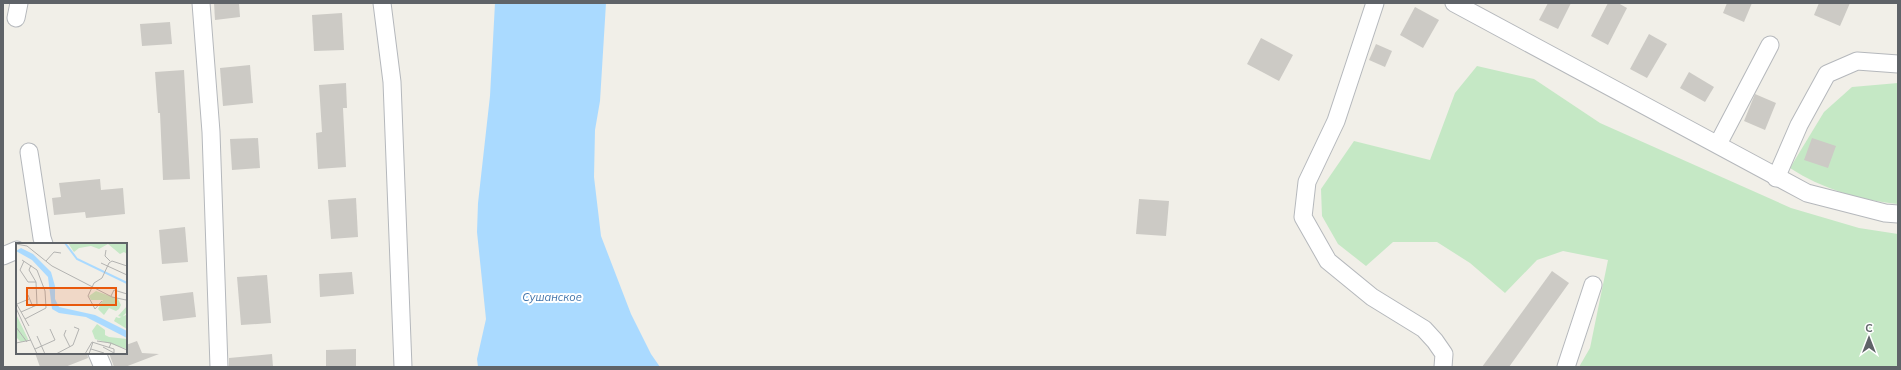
<svg xmlns="http://www.w3.org/2000/svg" width="1901" height="370" font-family="Mulish,sans-serif">
<style>
.green{fill:#c5e8c5}
.water{fill:#aadaff}
.building{fill:#cccac5}
.lines{fill:none;stroke-linecap:round;stroke-linejoin:round}
.minor-casing{stroke:#b5b8bc;stroke-width:19}
.minor{stroke:#fff;stroke-width:17}
.labels{text-anchor:middle;stroke-width:4;stroke-linejoin:round;paint-order:stroke}
.water-label{font-size:11px;font-style:italic;fill:#4174aa;stroke:#fff}
.inset-river{fill:none;stroke:#aadaff;stroke-width:2}
.inset-road{fill:none;stroke:#b3b3b1;stroke-width:1}
.view{fill:#e8590c;fill-opacity:0.15;stroke:#e8590c;stroke-width:2}
.inset-edge{fill:none;stroke:#5f6368;stroke-width:2}
</style>
<rect width="100%" height="100%" fill="#f1efe8"/>
<g class="green">
<polygon points="1477,66 1534,79 1600,123 1791,208 1859,228 1898,234 1898,367 1579,367 1590,348 1608,260 1563,251 1537,260 1505,293 1470,263 1437,242 1393,242 1366,266 1338,244 1322,216 1321,189 1354,141 1430,160 1455,93"/>
<path d="M1898,83V204C1860,200 1822,189 1790,168L1824,112L1852,87Z"/>
</g>
<polygon class="water" points="495,3 606,3 600,101 595,130 594,177 601,236 631,314 651,354 660,367 478,367 477,359 486,319 477,232 478,203 490,96"/>
<g class="building">
<polygon points="214,3 239,3 240,17 215,20"/>
<polygon points="1548,3 1571,3 1558,29 1539,20"/>
<polygon points="1608,3 1618,3 1627,8 1608,45 1591,36"/>
<polygon points="1727,3 1752,3 1744,22 1723,13"/>
<polygon points="1819,3 1850,3 1840,26 1814,15"/>
<polygon points="1415,7 1439,20 1423,48 1400,35"/>
<polygon points="342,13 344,50 314,51 312,15"/>
<polygon points="170,22 172,44 142,46 140,24"/>
<polygon points="1649,34 1667,44 1647,78 1630,69"/>
<polygon points="1261,38 1293,55 1279,81 1247,64"/>
<polygon points="1376,44 1392,51 1385,67 1369,60"/>
<polygon points="250,65 253,103 223,106 220,68"/>
<polygon points="184,70 190,179 163,180 160,113 158,113 155,72"/>
<polygon points="1689,72 1714,87 1705,102 1680,88"/>
<polygon points="346,83 347,108 343,108 346,167 318,169 316,133 322,132 319,85"/>
<polygon points="1755,94 1776,103 1765,130 1744,121"/>
<polygon points="258,138 260,168 232,170 230,139"/>
<polygon points="1812,138 1836,146 1828,168 1804,160"/>
<polygon points="100,179 101,190 123,188 125,214 86,218 85,212 54,215 52,198 61,197 59,183"/>
<polygon points="356,198 358,237 331,239 328,200"/>
<polygon points="1139,199 1169,201 1166,236 1136,234"/>
<polygon points="185,227 188,262 162,264 159,230"/>
<polygon points="1552,271 1569,283 1509,367 1482,367"/>
<polygon points="352,272 354,294 320,297 319,274"/>
<polygon points="267,275 271,323 241,325 237,277"/>
<polygon points="193,292 196,317 163,321 160,296"/>
<polygon points="137,341 142,353 159,354 125,367 114,367 109,353 126,353 126,345"/>
<polygon points="356,349 356,367 326,367 326,350"/>
<polygon points="35,353 87,353 88,358 65,367 40,367"/>
<polygon points="272,354 273,367 229,367 229,358"/>
</g>
<g class="lines">
<defs>
<g id="minor">
<polyline points="201,3 211,132 219,367"/>
<polyline points="382,3 392,82 403,367"/>
<polyline points="1375,3 1336,121 1307,182 1303,217 1328,261 1372,297 1424,329 1435,341 1444,354 1443,367"/>
<polyline points="1454,3 1807,193 1885,213 1898,214"/>
<polyline points="16,18 19,3"/>
<polyline points="1718,144 1770,45"/>
<polyline points="29,152 42,238 44,244"/>
<polyline points="1776,178 1799,125 1827,74 1857,61 1898,64"/>
<polyline points="3,256 17,250"/>
<polyline points="97,353 103,367"/>
<polyline points="1566,367 1593,285"/>
</g>
</defs>
<use href="#minor" class="minor-casing"/>
<use href="#minor" class="minor"/>
</g>
<g class="labels">
<g class="water-label">
<text x="552" y="301">Сушанское</text>
</g>
</g>
<g transform="translate(16 243)">
<rect width="111" height="111" fill="#f1efe8"/>
<path d="M52,0H111V11L108,9L104,11L92,1L83,6L75,3L63,5L58,9ZM80,48L102,56L105,62L103,66L100,68L93,65L88,72L82,66L87,57H75L73,53ZM111,63V86L98,78L100,74L103,75L110,72V70L106,74L102,73ZM0,71L12,96V97L5,99L0,94ZM81,81L89,87V92L93,94L111,96V106L79,96L76,88Z" fill="#c5e8c5"/>
<path d="M5,5L17,11L35,29L39,43V56L43,64L79,72L111,88V95L70,74L43,70L36,66L32,34L16,17L0,8Z" fill="#aadaff"/>
<path class="inset-river" d="M49,0L61,16L111,40"/>
<path class="inset-road" d="M0,1L11,3L36,23L96,54L110,57L111,54M90,7L89,13L94,18M6,17L21,27L29,48L30,65L9,76M8,18L4,27L12,39H20M30,18L38,9L45,10M85,20L111,32M12,52L17,64M95,53L98,47L111,51M86,58L79,66L72,53L78,40L86,35L93,20L96,18L111,23M0,60L13,83M1,61L13,56M0,65L21,111M5,69L21,62L20,39L13,27L15,22M0,84L11,99M50,87L48,92L54,104M21,93L29,111M81,98L95,100M0,100L15,97M93,105L95,100L111,107M19,106L39,97L34,86M75,106L88,110M40,111L57,102L63,86L58,84M69,111L76,99L98,106V110L87,104M73,111L77,99"/>
<path class="view" d="M11,45H100V62H11Z"/>
<rect width="111" height="111" class="inset-edge"/>
</g>
<rect width="1901" height="370" fill="none" stroke="#5f6368" stroke-width="8"/>
<g transform="translate(1869 338)" stroke="#ffffff" stroke-width="3" paint-order="stroke">
<path d="M0-3L7 15L0 10L-7 15Z" fill="#5f6368"/>
<text y="-6" font-size="11" font-weight="bold" text-anchor="middle" fill="#5f6368">С</text>
</g>
</svg>
